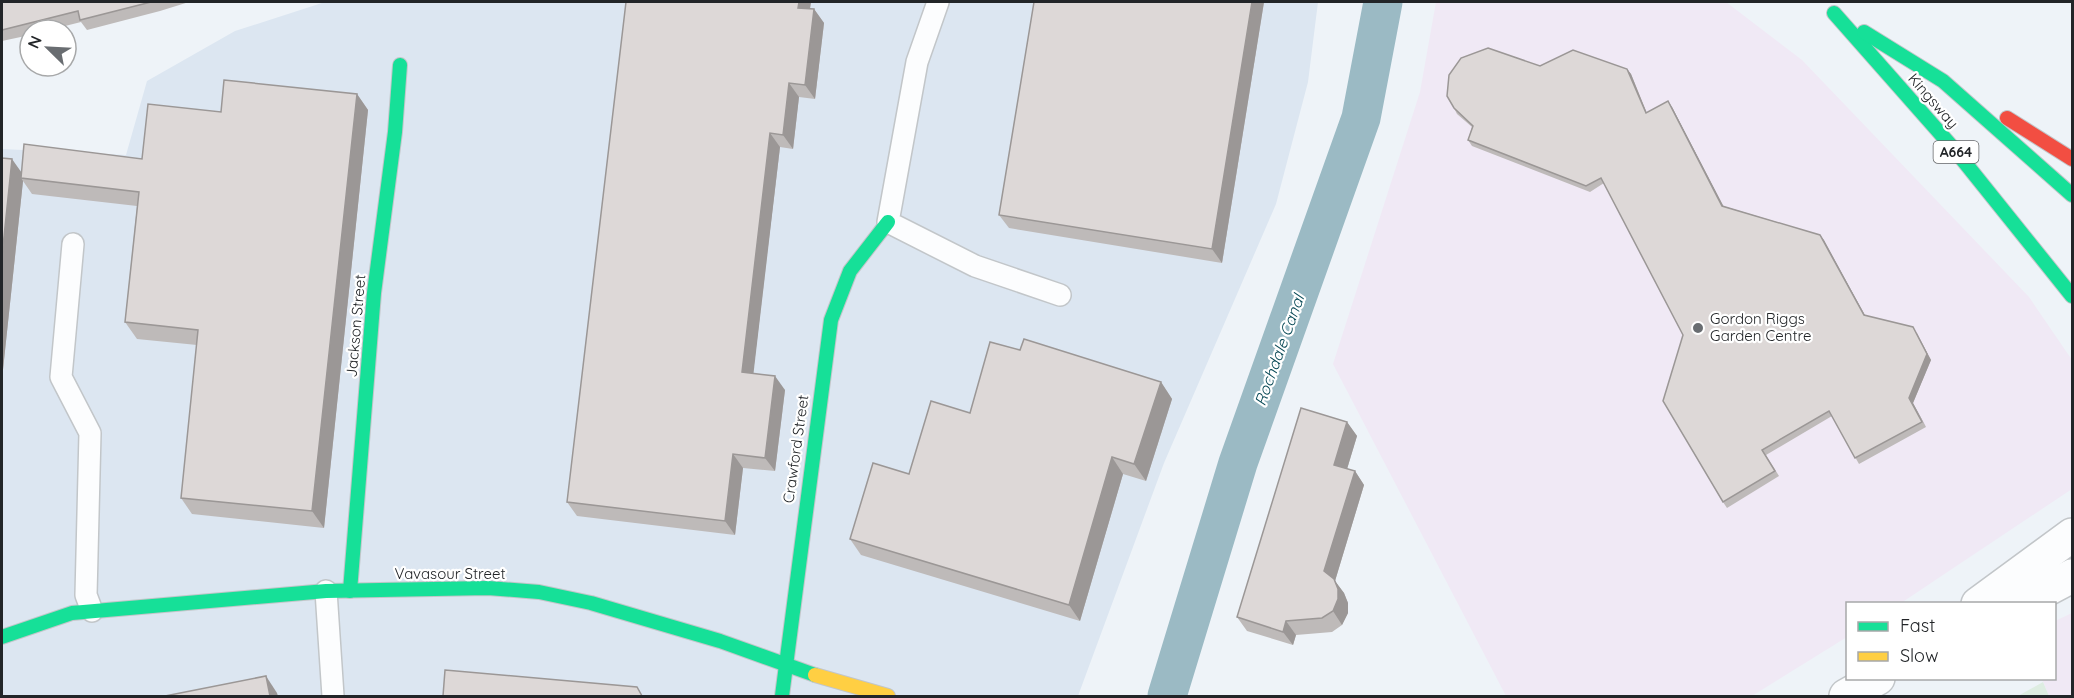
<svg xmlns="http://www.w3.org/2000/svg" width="2074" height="698" font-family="Quicksand,sans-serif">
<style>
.commercial{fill:#f0e9f5}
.built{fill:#dce6f1}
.green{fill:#deede2}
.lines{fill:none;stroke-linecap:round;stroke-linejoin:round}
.canal{stroke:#9bbac4;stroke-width:39}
.lane-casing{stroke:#c2c6c9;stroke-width:24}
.street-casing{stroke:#c2c6c9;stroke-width:36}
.fast-casing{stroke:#c2c6c9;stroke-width:16}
.slow-casing{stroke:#c2c6c9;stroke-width:16}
.jam-casing{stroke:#c2c6c9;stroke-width:16}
.lane{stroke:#fcfdfe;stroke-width:21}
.street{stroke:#fcfdfe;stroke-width:33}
.fast{stroke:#16e098;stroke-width:14}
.slow{stroke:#ffcf43;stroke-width:14}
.jam{stroke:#f24e42;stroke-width:14}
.wall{fill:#bebab9}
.shaded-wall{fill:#9b9796}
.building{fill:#ddd8d7;stroke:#9b9796;stroke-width:1.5}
.poi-dot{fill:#696d71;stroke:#fff;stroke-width:2}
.labels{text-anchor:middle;stroke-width:4.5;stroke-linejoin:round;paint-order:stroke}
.shield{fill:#fff;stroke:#646668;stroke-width:1.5}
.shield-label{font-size:14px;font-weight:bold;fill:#222528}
.street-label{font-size:15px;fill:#222528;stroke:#fff}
.poi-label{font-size:15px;fill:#222528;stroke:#fff;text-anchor:start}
.water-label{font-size:16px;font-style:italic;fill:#044653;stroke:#fff}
</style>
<rect width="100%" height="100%" fill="#eef3f8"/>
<g class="commercial">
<polygon points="1436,2 1726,2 1802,60 2029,297 2072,360 2072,489 1901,603 1848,604 1847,637 1752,696 1506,696 1333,364 1420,92"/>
<polygon points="2072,613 2072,696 2049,696 2042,679 2054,678 2055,621"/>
</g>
<polygon class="built" points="325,2 1318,2 1308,82 1276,204 1164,463 1078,696 2,696 2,149 126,155 147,81 235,31"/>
<polygon class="green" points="2043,682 2049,696 2018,696"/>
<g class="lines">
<polyline class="canal" points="1167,696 1238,463 1361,118 1383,2"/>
<defs>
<g id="lane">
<polyline points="938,2 917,62 888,222 975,266 1060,295"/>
<polyline points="73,244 61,377 90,433 86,595 92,611"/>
<polyline points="326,591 333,696"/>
</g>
<g id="street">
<polyline points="1978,604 2072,535"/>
<polyline points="2019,604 2072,576"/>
<polyline points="1846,696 1878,678"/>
</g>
<g id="fast">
<polyline points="1834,13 1954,149 2072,296"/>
<polyline points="1864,32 1943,81 2072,195"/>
<polyline points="350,591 374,293 395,132 400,65"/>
<polyline points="2,637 72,613 326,591 488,588 539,592 591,603 720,641 815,675"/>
<polyline points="782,696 831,320 850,271 888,222"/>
</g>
<polyline id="slow" points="815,675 888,696"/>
<polyline id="jam" points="2007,118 2072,159"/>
</defs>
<use href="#lane" class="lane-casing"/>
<use href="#street" class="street-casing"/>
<use href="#fast" class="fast-casing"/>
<use href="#slow" class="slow-casing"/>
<use href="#jam" class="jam-casing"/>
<use href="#lane" class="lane"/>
<use href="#street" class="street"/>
<use href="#fast" class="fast"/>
<use href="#slow" class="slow"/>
<use href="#jam" class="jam"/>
</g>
<g class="wall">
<polygon points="2,2 189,2 160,11 87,30 81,22 49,30 30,30 30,35 2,41"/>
<polygon points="626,2 811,2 810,9 814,9 824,23 815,99 799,97 793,149 780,147 753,373 785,390 775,471 743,468 735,535 577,516 567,502"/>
<polygon points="1034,2 1264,2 1222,263 1009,228 999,215"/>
<polygon points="1540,66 1627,69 1631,74 1647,113 1672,107 1723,206 1820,235 1865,315 1917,333 1931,360 1913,403 1926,427 1859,464 1832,416 1766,455 1779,476 1727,508 1723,502 1683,335 1604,183 1590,192 1472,146 1468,140 1472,127 1457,114 1454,108"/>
<polygon points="357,94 368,110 324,528 192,514 181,498 197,345 137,339 125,322 137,206 32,194 23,181 2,379 2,158 21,173 142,159 221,112"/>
<polygon points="1020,350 1161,382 1172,399 1146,481 1123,474 1080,621 861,555 850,539 909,474 970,413"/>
<polygon points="1347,422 1357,436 1347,469 1355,471 1364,485 1335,581 1344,593 1348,603 1348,613 1342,625 1332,632 1296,635 1293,645 1247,631 1237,617"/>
</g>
<g class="shaded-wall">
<polygon points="799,2 811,2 808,21 798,8"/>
<polygon points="1252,2 1264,2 1222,263 1212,249"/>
<polygon points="814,9 824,23 815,99 805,85"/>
<polygon points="1627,69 1631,74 1649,119 1646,113"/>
<polygon points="789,83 799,97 793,149 783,135"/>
<polygon points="357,94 368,110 324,528 312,511"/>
<polygon points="1668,101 1672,107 1726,211 1722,206"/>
<polygon points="770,133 780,147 752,386 742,372"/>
<polygon points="12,159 24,176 21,178 23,181 2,379 2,256"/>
<polygon points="1820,235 1824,240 1868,321 1864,315"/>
<polygon points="1913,327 1931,360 1913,403 1926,427 1909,398"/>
<polygon points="775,376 785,390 775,471 765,458"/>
<polygon points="1161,382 1172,399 1146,481 1134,464"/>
<polygon points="1347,422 1357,436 1344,479 1334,465"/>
<polygon points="733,454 743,468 735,535 725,521"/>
<polygon points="1112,457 1123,474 1080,621 1069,605"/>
<polygon points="1355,471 1364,485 1335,581 1344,593 1348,603 1348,613 1342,625 1333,611 1324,571"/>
<polygon points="1286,621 1296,635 1293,645 1283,632"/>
<polygon points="266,676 277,693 278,696 270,696"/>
</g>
<g class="building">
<polygon points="2,2 151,2 80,20 78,11 2,30"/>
<polygon points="626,2 799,2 798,8 814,9 805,85 789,83 783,135 770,133 742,372 775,376 765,458 733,454 725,521 567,502"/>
<polygon points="1034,2 1252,2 1212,249 999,215"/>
<polygon points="1488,48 1540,66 1573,50 1627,69 1646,113 1668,101 1722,206 1820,235 1864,315 1913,327 1927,354 1909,398 1922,422 1855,458 1829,411 1762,450 1775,471 1723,502 1663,401 1683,335 1601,178 1586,186 1468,140 1473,126 1454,108 1447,96 1449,75 1461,58"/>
<polygon points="224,80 357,94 312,511 181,498 198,330 125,322 139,192 21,178 24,144 142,159 148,104 221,112"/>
<polygon points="2,158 12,159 2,256"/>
<polygon points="1024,339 1161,382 1134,464 1112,457 1069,605 850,539 873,463 909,474 931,401 970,413 990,342 1020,350"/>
<polygon points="1301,408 1347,422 1334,465 1355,471 1324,571 1334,579 1338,589 1338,599 1333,611 1322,618 1286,621 1283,632 1237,617"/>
<polygon points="445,670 637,687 642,696 443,696"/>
<polygon points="266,676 270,696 165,696"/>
</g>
<circle class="poi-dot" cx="1698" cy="328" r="6"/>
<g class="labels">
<rect class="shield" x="1933.5" y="141" width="45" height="22" rx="4.5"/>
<g class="shield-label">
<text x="1956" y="157">A664</text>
</g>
<g class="street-label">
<text transform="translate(1933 101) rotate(49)" y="5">Kingsway</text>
<text transform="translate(356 326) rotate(-85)" y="5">Jackson Street</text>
<text transform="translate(796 449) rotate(-82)" y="5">Crawford Street</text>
<text x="450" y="579">Vavasour Street</text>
</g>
<g class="poi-label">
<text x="1710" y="324">Gordon Riggs<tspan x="1710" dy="17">Garden Centre</tspan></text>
</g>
<g class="water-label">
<text transform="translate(1279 350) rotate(-70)" y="6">Rochdale Canal</text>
</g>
</g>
<rect width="2074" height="698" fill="none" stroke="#222528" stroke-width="6"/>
<rect x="1846" y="602" width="210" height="78" fill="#ffffff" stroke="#a7a8a9" stroke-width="1.5"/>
<rect x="1858" y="622" width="30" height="9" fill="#16e098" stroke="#a7a8a9" stroke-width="1.5"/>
<text x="1900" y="632" font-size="18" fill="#222528">Fast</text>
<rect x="1858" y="652" width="30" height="9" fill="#ffcf43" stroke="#a7a8a9" stroke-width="1.5"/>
<text x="1900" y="662" font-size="18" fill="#222528">Slow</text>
<g transform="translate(48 48) rotate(294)"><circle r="28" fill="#ffffff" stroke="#a7a8a9" stroke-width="1.5"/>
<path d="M0-4.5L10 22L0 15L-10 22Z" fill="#696d71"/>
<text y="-9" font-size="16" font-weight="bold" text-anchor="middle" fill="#222528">N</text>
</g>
</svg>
